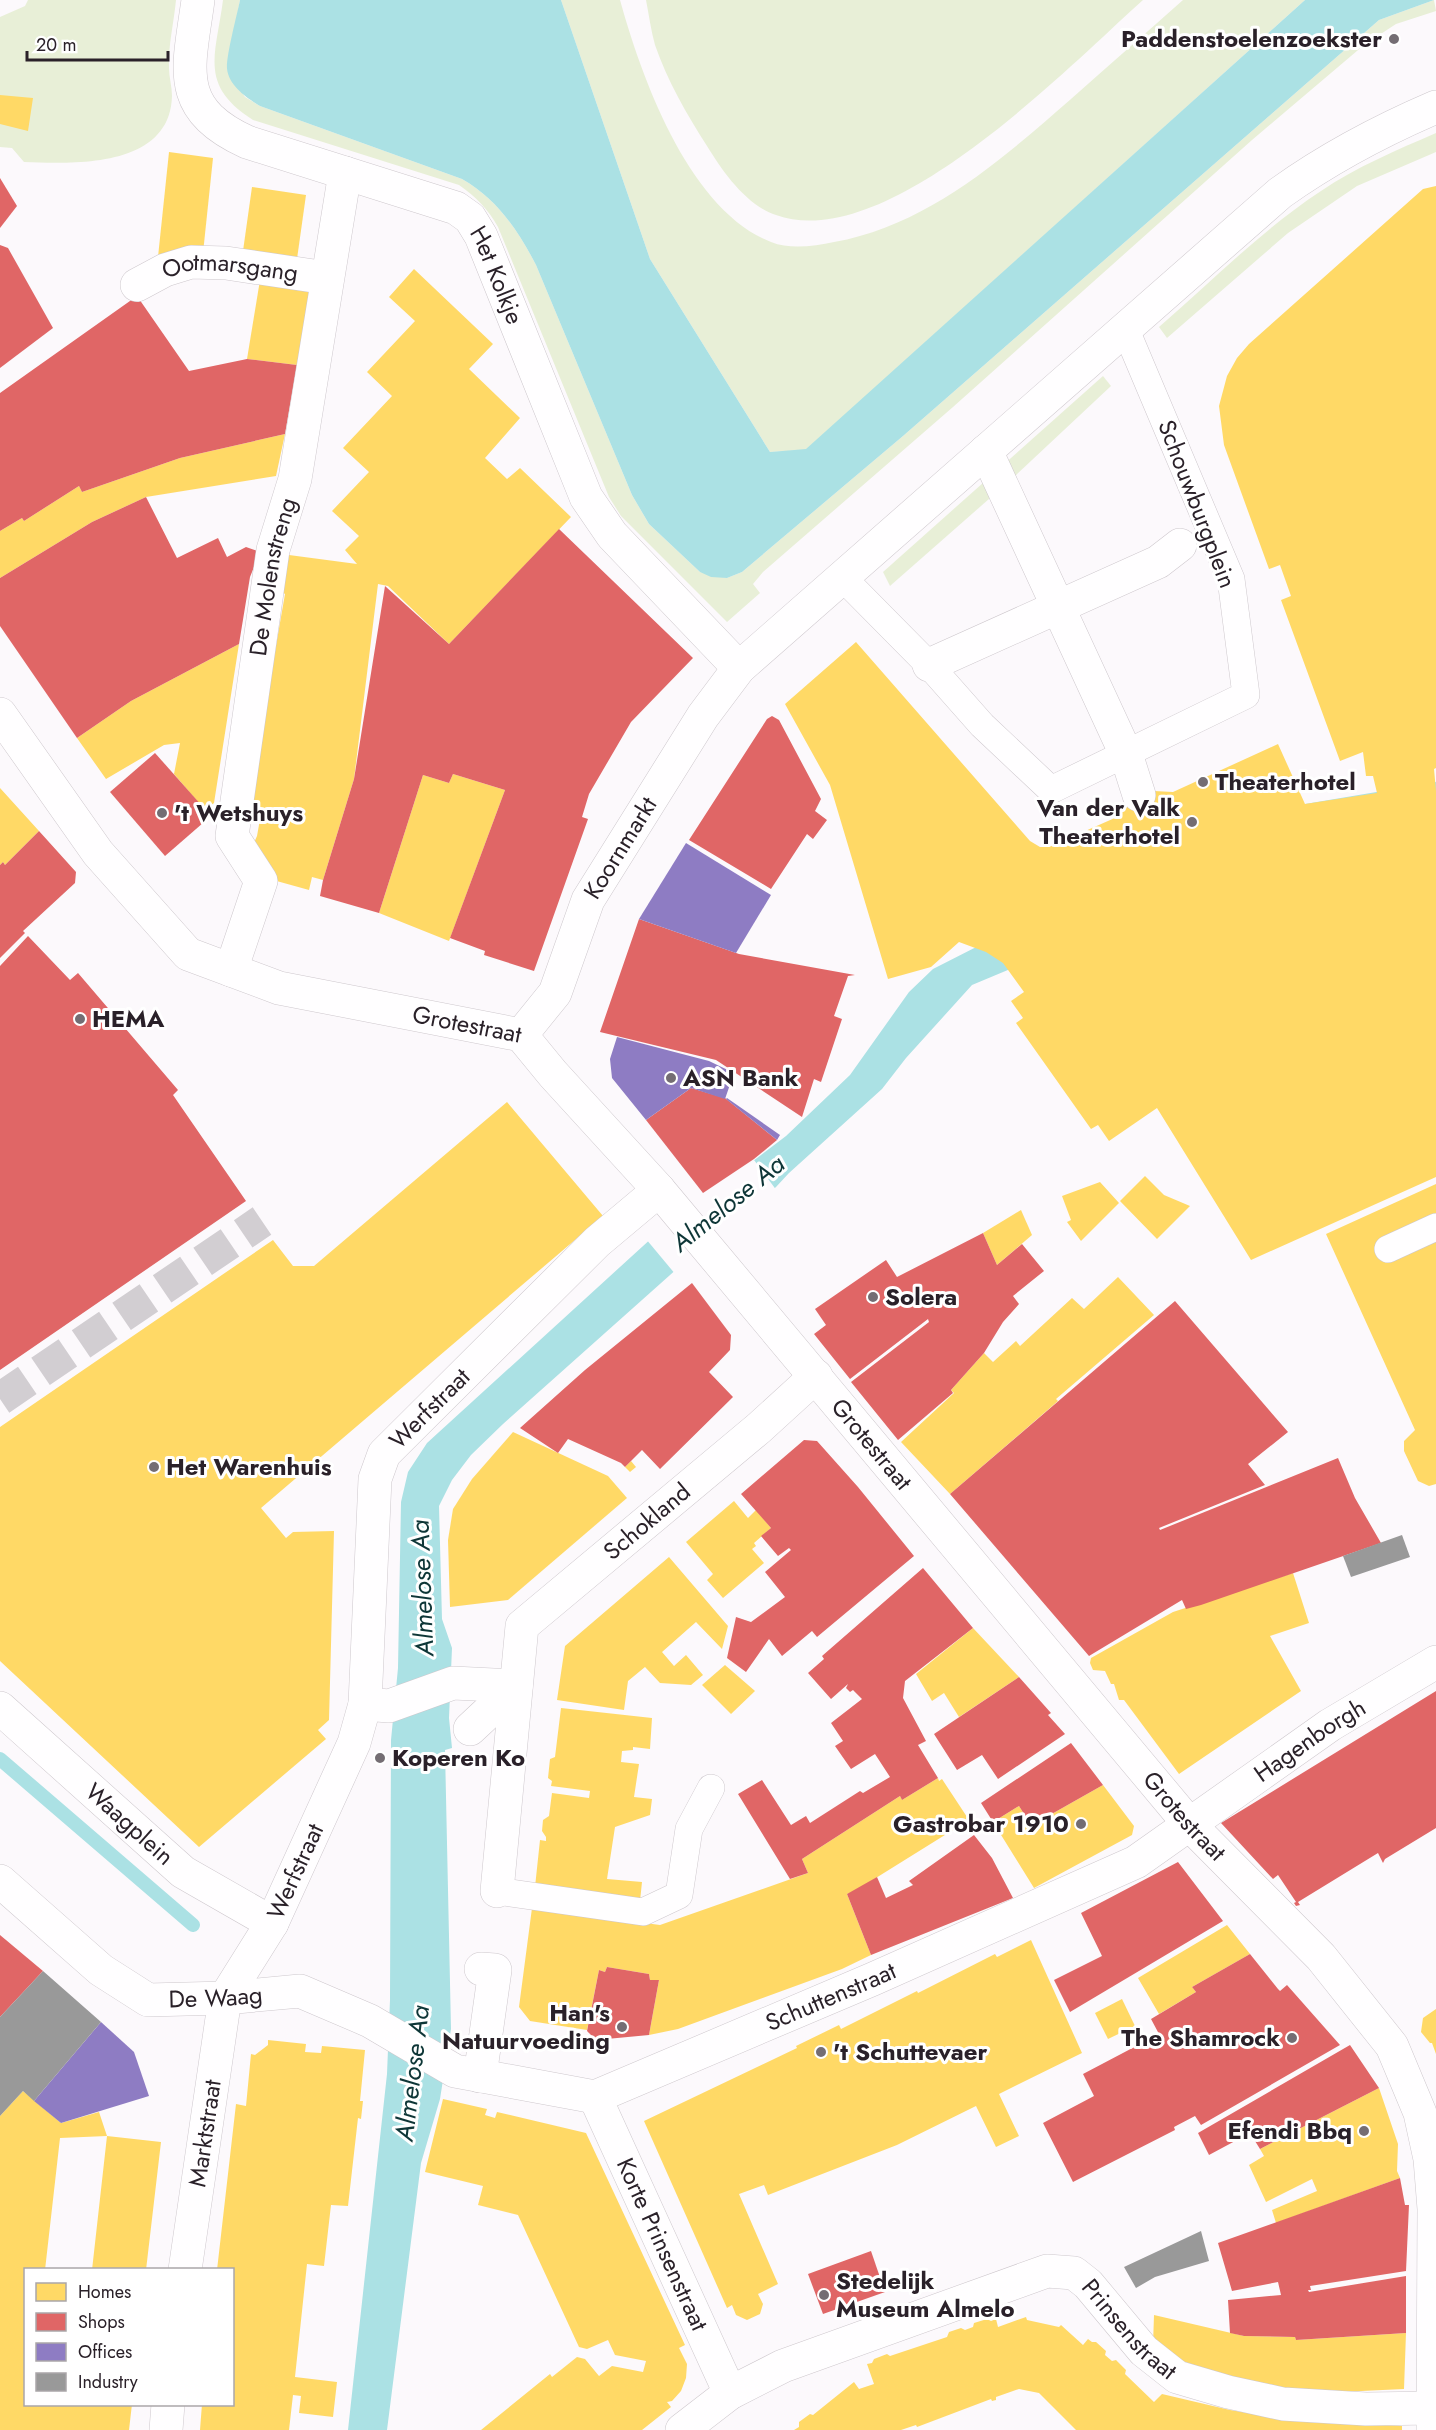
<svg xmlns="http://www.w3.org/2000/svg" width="1436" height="2430" font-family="Jost,sans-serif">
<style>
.green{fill:#e8efd7}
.water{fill:#abe1e4}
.pier{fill:#fcf9fc}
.homes{fill:#ffd966}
.shops{fill:#e06666}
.offices{fill:#8e7cc3}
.industry{fill:#999}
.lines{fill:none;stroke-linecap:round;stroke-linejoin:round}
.stream{stroke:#abe1e4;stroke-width:14}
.street-tunnel{stroke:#d2ced2;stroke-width:33;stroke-dasharray:33 16;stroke-linecap:butt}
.lane-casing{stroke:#cec8cd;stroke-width:28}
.street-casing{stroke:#cec8cd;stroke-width:34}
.lane{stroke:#fffeff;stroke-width:27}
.street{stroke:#fffeff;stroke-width:33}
.poi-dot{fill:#746d73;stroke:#fff;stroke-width:2}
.labels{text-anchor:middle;stroke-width:6;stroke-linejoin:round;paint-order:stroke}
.poi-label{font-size:24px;font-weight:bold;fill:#2a2129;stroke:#fff;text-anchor:start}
.street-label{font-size:24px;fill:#2a2129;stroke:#fff}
.water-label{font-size:26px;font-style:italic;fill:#0e3637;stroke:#fff}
</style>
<rect width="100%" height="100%" fill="#fcf9fc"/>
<g class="green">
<path d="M28,0H176C174,22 168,46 169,68C169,77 172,87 172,96C170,168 75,164 24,162L12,148L0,147V17L25,6Z"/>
<path d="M223,0H240L227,69L245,97L260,106L462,179C496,198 518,230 536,265L632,495L649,524L700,572L727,578L742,572L903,436L1379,20L1434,0L1436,11L1396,24L1364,45L1252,140L953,407L763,572L753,584L760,593L727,622L621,516L609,497L498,227C488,209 476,197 459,185L253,120C198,85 216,55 223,0Z"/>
<path d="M561,0H620C642,79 689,210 771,242C791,250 814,246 834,242C928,225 1001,160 1071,99C1108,66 1146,33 1183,0H1305L806,450L770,452L650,259Z"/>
<path d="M646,0H1143C1067,68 887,255 776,215C746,205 723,172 707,146C687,115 667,80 655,45C651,31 649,15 646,0Z"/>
<path d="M1436,133V152L1357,186L1288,233L1167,338L1159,327C1212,281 1263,229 1321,191C1356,167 1397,150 1436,133Z"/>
<polygon points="1103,376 1111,386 1014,477 890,586 883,572"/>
</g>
<g class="water">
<path d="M240,0H561L650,259L770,452L806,449L1305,0H1434L1379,20L903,436L742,572L727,578L711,577L700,572L649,524L632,495L536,265C518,230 496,198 462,179L260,106C247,98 229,86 227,69C226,56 237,15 240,0Z"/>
<polygon points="1436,782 1436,822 1097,933 972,985 906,1058 882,1089 789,1173 776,1187 726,1232 679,1267 503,1424 471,1455 452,1480 439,1506 442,1619 452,1648 449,1718 452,1748 445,1750 451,2029 440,2099 421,2163 387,2430 348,2430 387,2074 390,2000 391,1740 398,1668 401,1502 408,1472 427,1443 654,1236 786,1136 850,1075 909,992 933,969 1057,906 1305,804"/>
</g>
<polygon class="pier" points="754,1160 777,1191 728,1234 676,1275 646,1239 694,1200"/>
<g class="homes">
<polygon points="0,95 33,98 28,131 0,124"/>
<polygon points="169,152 213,158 203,253 158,257"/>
<polygon points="1436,186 1436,768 1434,769 1436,791 1436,1177 1251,1260 1157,1108 1109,1141 1098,1125 1091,1129 1016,1023 1023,1018 1011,1001 1024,992 1003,963 986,952 959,942 931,967 888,979 830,785 785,704 856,642 1030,841 1040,847 1049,847 1117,817 1126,804 1154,791 1173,792 1278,744 1305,804 1377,793 1373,776 1366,776 1363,752 1340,761 1281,600 1291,596 1280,565 1269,569 1224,445 1219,406 1227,376 1237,358 1249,344 1423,189"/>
<polygon points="252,187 306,195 296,266 242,258"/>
<polygon points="414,269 493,344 469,369 520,418 485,458 507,479 520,468 571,517 449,644 388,586 378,584 354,779 323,880 312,877 309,890 273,880 253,845 257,836 262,808 246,805 255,766 285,594 282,592 289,555 357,564 345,550 359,536 332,511 369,472 343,448 392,396 367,372 415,321 389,297"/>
<polygon points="260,280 311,286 297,365 247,359"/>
<polygon points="285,434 276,476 146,497 92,522 0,578 0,531 22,518 24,521 79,486 82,492 180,458"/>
<polygon points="239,644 214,803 205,810 174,774 180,743 164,745 106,779 77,738 131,701"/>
<polygon points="453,774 505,790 449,941 379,913 423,775 449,783"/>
<polygon points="0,788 39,831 5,865 3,862 0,865"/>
<polygon points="507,1102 603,1216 261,1508 286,1538 293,1532 334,1531 329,1720 318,1730 326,1739 199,1847 0,1661 0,1427 273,1240 293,1266 314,1266"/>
<polygon points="1145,1176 1164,1195 1190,1206 1157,1239 1120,1201"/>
<polygon points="1100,1182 1119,1203 1081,1241 1067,1222 1071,1220 1062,1196"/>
<polygon points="1436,1184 1436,1484 1429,1486 1418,1481 1404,1451 1404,1441 1415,1430 1326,1234"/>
<polygon points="1021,1210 1032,1235 997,1265 983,1233"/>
<polygon points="1118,1277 1154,1315 1056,1399 1058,1401 950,1494 901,1442 954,1393 951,1390 984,1353 993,1362 1016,1341 1020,1346 1072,1298 1084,1309"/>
<polygon points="513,1432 608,1476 627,1498 508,1600 450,1607 448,1540 453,1509 472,1479"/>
<polygon points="631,1461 636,1467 630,1472 625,1467"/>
<polygon points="734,1501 748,1518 756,1510 771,1528 754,1543 756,1546 752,1549 764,1563 723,1598 707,1580 713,1574 686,1542"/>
<polygon points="669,1557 728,1626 722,1649 696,1622 662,1652 674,1666 686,1655 703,1675 691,1685 660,1683 645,1667 628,1681 624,1710 557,1700 565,1646"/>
<polygon points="1293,1573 1309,1623 1270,1636 1301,1691 1179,1774 1124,1700 1119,1700 1114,1684 1111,1684 1105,1671 1093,1670 1090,1663 1091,1658 1173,1612"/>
<polygon points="973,1628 1019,1677 959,1717 944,1693 932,1701 916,1674"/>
<polygon points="725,1665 755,1691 731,1714 702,1685"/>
<polygon points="561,1708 652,1718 650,1749 633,1747 633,1750 622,1751 621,1762 639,1764 634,1797 652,1799 650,1815 615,1827 607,1879 642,1882 640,1901 535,1887 540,1840 546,1841 546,1837 542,1831 543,1820 549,1816 552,1793 589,1798 590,1791 551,1786 552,1781 548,1778 550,1759 555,1757"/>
<polygon points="938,1778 939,1781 942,1779 969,1820 855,1891 847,1894 871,1955 842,1969 678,2029 649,2035 659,1980 650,1980 649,1974 607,1967 605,1972 599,1970 587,2030 530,2021 519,2007 532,1908 660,1925 808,1873 802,1859 900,1796 902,1800"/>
<polygon points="1103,1785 1134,1826 1132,1835 1034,1888 993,1822 1019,1806 1026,1817 1029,1815 1034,1824"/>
<polygon points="1227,1925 1250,1954 1192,1987 1196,1992 1159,2014 1138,1978"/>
<polygon points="1031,1940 1082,2053 999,2094 1019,2136 996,2147 976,2106 897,2145 768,2195 764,2185 739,2194 778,2284 758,2294 763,2304 760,2314 747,2320 736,2315 732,2305 727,2308 644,2121 797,2048 796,2046 839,2025 841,2029 917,1991 918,1993 995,1954 997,1957"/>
<polygon points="1122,1999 1135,2026 1108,2039 1095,2013"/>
<polygon points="1436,2009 1436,2054 1432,2043 1430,2043 1421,2032 1423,2018"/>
<polygon points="268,2040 306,2044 305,2052 321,2053 322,2046 365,2050 360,2101 363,2101 361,2119 358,2118 348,2206 331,2205 324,2266 307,2264 295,2377 337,2382 333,2417 299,2413 301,2396 293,2395 289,2430 200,2430 202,2404 232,2404 232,2270 217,2270 236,2104 246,2106 251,2054 255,2055 268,2045"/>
<polygon points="1379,2088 1398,2144 1397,2171 1400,2178 1276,2223 1272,2210 1317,2191 1312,2179 1266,2202 1249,2165 1264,2156 1260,2149"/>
<polygon points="23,2091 61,2123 99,2112 107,2136 161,2142 146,2270 92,2270 107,2136 60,2138 45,2270 26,2270 26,2404 132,2404 129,2430 0,2430 0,2116"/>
<polygon points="443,2099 487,2109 485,2115 495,2118 497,2112 586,2133 685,2345 679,2348 687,2364 686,2378 681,2391 672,2401 667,2402 671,2407 642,2430 481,2430 550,2374 552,2377 577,2357 585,2359 599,2376 612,2366 643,2372 646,2361 615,2355 608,2340 587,2349 579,2347 518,2215 478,2205 483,2186 425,2172"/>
<polygon points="1154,2315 1244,2336 1295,2337 1296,2340 1406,2333 1404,2389 1298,2394 1217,2375 1173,2357 1153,2345"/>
<polygon points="1026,2317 1027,2320 1059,2327 1061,2325 1083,2345 1088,2339 1092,2342 1096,2342 1106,2351 1105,2355 1112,2361 1116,2360 1126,2370 1125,2374 1154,2402 1162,2394 1230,2410 1287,2419 1402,2426 1402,2430 1076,2430 1039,2393 1019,2389 996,2397 996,2400 992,2401 991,2399 917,2427 916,2425 901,2430 794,2430 799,2427 799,2422 810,2414 813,2415 854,2382 859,2389 874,2384 867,2364 872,2363 874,2359 887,2354 890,2356 947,2337 949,2332 961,2328 965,2330 973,2327 974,2323 987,2319 991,2321 996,2319 998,2327"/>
</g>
<g class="shops">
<polygon points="0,178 17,206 0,228"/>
<polygon points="0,245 8,248 53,328 0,368"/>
<polygon points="137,296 189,371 247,359 297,365 285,434 180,458 82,492 79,486 24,521 22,518 0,531 0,393"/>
<polygon points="146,497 177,558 218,538 227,557 246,547 260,552 250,577 239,644 131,701 77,738 0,626 0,578 92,522"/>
<polygon points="559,529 693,658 631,722 589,794 582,817 588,819 534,971 484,955 485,951 450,938 505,790 453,774 449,783 423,775 379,913 320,896 323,880 354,779 385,586 449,644"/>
<polygon points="772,716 779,720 821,799 815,811 827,820 813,839 807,834 771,889 689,840 767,719"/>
<polygon points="155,753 211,816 165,856 110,792"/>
<polygon points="39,831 76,872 75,883 23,931 25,933 0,958 0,865 3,862 5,865"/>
<polygon points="639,919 739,954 855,975 848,976 834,1016 842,1019 821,1082 814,1079 802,1117 716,1060 600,1032"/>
<polygon points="28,936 70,980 78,973 178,1090 173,1095 246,1201 0,1370 0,966"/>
<polygon points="691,1088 725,1098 777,1140 754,1159 703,1193 646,1120"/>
<polygon points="983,1233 997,1265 1022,1244 1044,1271 1013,1296 1019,1304 1003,1322 984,1353 951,1390 953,1393 898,1440 851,1382 929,1322 928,1319 850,1379 814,1334 826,1325 815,1309 886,1260 897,1277"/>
<polygon points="692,1283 731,1335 730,1350 709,1372 733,1397 660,1469 642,1450 625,1467 621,1463 568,1439 558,1453 520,1428 585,1370"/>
<polygon points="1175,1301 1288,1432 1248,1464 1265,1485 1159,1528 1160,1530 1338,1458 1355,1498 1381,1543 1201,1605 1186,1609 1182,1600 1089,1656 950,1494"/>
<polygon points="804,1440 817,1441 858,1487 914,1556 817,1637 812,1631 782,1656 769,1639 746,1672 727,1658 736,1617 751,1622 785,1597 765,1572 791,1550 789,1548 778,1556 761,1536 771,1528 741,1494"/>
<polygon points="923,1568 973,1628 905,1681 903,1698 926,1741 918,1745 938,1778 902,1800 900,1796 802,1859 808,1873 790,1879 738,1794 762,1780 791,1825 806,1816 810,1823 860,1791 863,1793 890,1777 875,1754 851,1769 835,1746 843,1741 831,1723 862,1699 853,1690 850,1692 846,1688 848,1684 831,1699 808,1673 824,1659 822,1656"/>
<polygon points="1019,1677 1051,1713 1048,1715 1065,1734 998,1779 982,1755 957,1770 934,1734"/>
<polygon points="1436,1691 1436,1828 1385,1859 1383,1863 1378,1853 1298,1902 1300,1905 1296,1906 1294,1903 1296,1902 1278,1875 1273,1879 1221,1823"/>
<polygon points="1071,1743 1103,1785 1034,1824 1029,1815 1026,1817 1019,1806 993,1822 981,1803"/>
<polygon points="974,1835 992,1858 1013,1898 871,1955 847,1894 877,1877 886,1898 913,1885 909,1881"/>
<polygon points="1178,1862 1223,1921 1070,2012 1054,1980 1102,1956 1081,1913"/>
<polygon points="0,1935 43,1971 0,2017"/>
<polygon points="1250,1954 1278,1989 1280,1991 1287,1985 1340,2045 1201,2125 1195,2116 1174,2127 1175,2130 1073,2182 1043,2123 1094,2096 1083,2074 1159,2034 1151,2019 1196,1992 1192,1987"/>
<polygon points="607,1967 649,1974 650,1980 659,1980 649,2035 596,2040 587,2031 599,1970 605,1972"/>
<polygon points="1350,2045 1379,2088 1260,2149 1250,2133 1209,2155 1198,2133"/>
<polygon points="1400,2178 1405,2205 1409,2205 1406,2271 1310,2286 1311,2290 1308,2290 1309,2292 1406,2276 1406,2333 1296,2340 1295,2337 1244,2336 1230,2333 1228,2300 1281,2295 1278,2282 1232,2291 1218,2243"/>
<polygon points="871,2251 885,2292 823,2314 808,2274"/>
</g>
<g class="offices">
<polygon points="686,843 771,895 736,953 639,919"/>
<polygon points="617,1037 709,1061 734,1073 725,1099 691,1088 646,1120 612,1078 610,1059"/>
<polygon points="727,1098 780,1135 777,1140 726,1099"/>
<polygon points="101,2022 134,2052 149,2096 61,2123 34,2101"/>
</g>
<g class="industry">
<polygon points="1402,1535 1410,1557 1351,1577 1343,1556"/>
<polygon points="43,1971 101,2022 34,2101 23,2091 0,2116 0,2017"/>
<polygon points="1201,2231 1209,2261 1155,2277 1136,2288 1124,2267"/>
</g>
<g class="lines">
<polyline class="stream" points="0,1759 193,1925"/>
<polyline class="street-tunnel" points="0,1399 262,1221"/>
<defs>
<g id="lane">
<polyline points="843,578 929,665 982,725 1051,790 1246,695 1231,579 1125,328"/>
<polyline points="1388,1249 1436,1227"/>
<polyline points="497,1891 643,1912 679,1895 689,1829 711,1788"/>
</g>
<g id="street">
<path id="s1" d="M198,0C189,68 173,108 247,142L456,208L470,218L481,236L586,497L612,535L739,668"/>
<path id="s2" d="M137,285L165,270L191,262L226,263L327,278"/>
<polyline points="986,451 1126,754 1139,795"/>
<polyline points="929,665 1158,562 1180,545"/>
<path id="s3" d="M0,714L98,853L188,954L279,988L521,1035L553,1074L659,1190L1190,1825L1321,1957L1392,2046L1420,2113L1430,2159L1434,2209L1433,2430"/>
<path id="s4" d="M231,970L261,881L232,836L273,550L295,479L345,173"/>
<path id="s5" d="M521,1035L555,993L588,900L703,716L739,668L1280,193C1329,158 1380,131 1436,107"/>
<polyline points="365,1704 389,1706 453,1683 516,1686"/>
<path id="s6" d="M0,1708L183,1872L272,1923"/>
<polyline points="470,1729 516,1686"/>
<path id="s7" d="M0,1881L101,1970L148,2000L225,1998L300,1991L370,2021L455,2071L595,2097L873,1979L1136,1862L1330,1725L1436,1662"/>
<path id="s8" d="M497,1891L522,1626L759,1428L816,1376"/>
<polyline points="480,2076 495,1970 481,1969"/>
<path id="s9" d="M595,2097L730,2393"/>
<path id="s10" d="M185,2270L225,1998L272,1923L354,1743L365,1704L375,1479L384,1454L597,1242L659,1190"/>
<polyline points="166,2430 168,2404"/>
<path id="s11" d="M682,2430L730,2393L783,2366L1047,2271L1074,2273L1088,2284L1144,2351L1177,2377L1228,2392L1283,2404L1366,2409L1434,2408"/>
</g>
</defs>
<use href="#lane" class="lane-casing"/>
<use href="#street" class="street-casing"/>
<use href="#lane" class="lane"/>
<use href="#street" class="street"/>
</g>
<g class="poi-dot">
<circle cx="1394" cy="39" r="6"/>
<circle cx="1203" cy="782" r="6"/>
<circle cx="162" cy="813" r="6"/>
<circle cx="1192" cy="822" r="6"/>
<circle cx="80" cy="1019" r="6"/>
<circle cx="671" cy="1078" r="6"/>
<circle cx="873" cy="1297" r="6"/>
<circle cx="154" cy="1467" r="6"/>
<circle cx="380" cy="1758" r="6"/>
<circle cx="1081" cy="1824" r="6"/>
<circle cx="622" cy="2027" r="6"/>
<circle cx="1292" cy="2038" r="6"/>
<circle cx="821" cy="2052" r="6"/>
<circle cx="1364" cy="2131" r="6"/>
<circle cx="824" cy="2295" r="6"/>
</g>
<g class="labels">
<g class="poi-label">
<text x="1382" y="47" text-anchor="end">Paddenstoelenzoekster</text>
<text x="1215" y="790">Theaterhotel</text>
<text x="1180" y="816" text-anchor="end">Van der Valk<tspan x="1180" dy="28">Theaterhotel</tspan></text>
<text x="174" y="821">'t Wetshuys</text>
<text x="92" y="1027">HEMA</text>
<text x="683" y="1086">ASN Bank</text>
<text x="885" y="1305">Solera</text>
<text x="166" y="1475">Het Warenhuis</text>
<text x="392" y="1766">Koperen Ko</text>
<text x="1069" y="1832" text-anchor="end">Gastrobar 1910</text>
<text x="610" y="2021" text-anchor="end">Han's<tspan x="610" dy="28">Natuurvoeding</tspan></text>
<text x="1280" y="2046" text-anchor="end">The Shamrock</text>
<text x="833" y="2060">'t Schuttevaer</text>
<text x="1352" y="2139" text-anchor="end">Efendi Bbq</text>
<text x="836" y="2289">Stedelijk<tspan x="836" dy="28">Museum Almelo</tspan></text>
</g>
<g class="street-label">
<text dy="8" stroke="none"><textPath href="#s2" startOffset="98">Ootmarsgang</textPath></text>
<text dy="8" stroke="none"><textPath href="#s1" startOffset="468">Het Kolkje</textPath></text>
<text transform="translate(1197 504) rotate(69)" y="8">Schouwburgplein</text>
<text dy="8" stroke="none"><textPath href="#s4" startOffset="410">De Molenstreng</textPath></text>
<text dy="8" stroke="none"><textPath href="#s5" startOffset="214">Koornmarkt</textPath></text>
<text dy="8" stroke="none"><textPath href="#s3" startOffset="594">Grotestraat</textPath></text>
<text dy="8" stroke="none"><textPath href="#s10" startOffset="918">Werfstraat</textPath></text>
<text dy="8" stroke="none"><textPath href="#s3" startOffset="1188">Grotestraat</textPath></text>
<text dy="8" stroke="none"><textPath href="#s8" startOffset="429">Schokland</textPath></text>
<text dy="8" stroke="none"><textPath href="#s7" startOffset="1462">Hagenborgh</textPath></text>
<text dy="8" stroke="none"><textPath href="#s3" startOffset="1674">Grotestraat</textPath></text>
<text dy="8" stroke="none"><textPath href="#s6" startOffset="174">Waagplein</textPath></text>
<text dy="8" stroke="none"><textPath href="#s10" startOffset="420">Werfstraat</textPath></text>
<text dy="8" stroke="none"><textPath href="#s7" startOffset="258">De Waag</textPath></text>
<text dy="8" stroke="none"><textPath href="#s7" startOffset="916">Schuttenstraat</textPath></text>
<text dy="8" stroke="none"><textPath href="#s10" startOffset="138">Marktstraat</textPath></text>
<text dy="8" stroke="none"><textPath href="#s9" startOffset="162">Korte Prinsenstraat</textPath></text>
<text dy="8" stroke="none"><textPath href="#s11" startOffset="507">Prinsenstraat</textPath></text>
</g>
<g class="water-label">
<text transform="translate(728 1203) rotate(-39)" y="9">Almelose Aa</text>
<text transform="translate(422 1588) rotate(-92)" y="9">Almelose Aa</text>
<text transform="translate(412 2073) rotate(-83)" y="9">Almelose Aa</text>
</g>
</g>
<rect x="24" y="2268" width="210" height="138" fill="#ffffff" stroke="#aaa6a9" stroke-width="1.5"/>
<rect x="36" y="2283" width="30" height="18" fill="#ffd966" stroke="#aaa6a9" stroke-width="1.5"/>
<text x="78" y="2298" font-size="18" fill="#2a2129">Homes</text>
<rect x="36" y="2313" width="30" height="18" fill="#e06666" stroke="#aaa6a9" stroke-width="1.5"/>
<text x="78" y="2328" font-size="18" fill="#2a2129">Shops</text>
<rect x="36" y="2343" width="30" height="18" fill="#8e7cc3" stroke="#aaa6a9" stroke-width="1.5"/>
<text x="78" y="2358" font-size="18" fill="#2a2129">Offices</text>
<rect x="36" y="2373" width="30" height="18" fill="#999999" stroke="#aaa6a9" stroke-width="1.5"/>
<text x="78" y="2388" font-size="18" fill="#2a2129">Industry</text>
<path d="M27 51v9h141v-9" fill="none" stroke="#2a2129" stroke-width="3"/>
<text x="36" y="51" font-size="18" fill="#2a2129" stroke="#ffffff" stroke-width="4.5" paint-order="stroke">20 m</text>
</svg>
